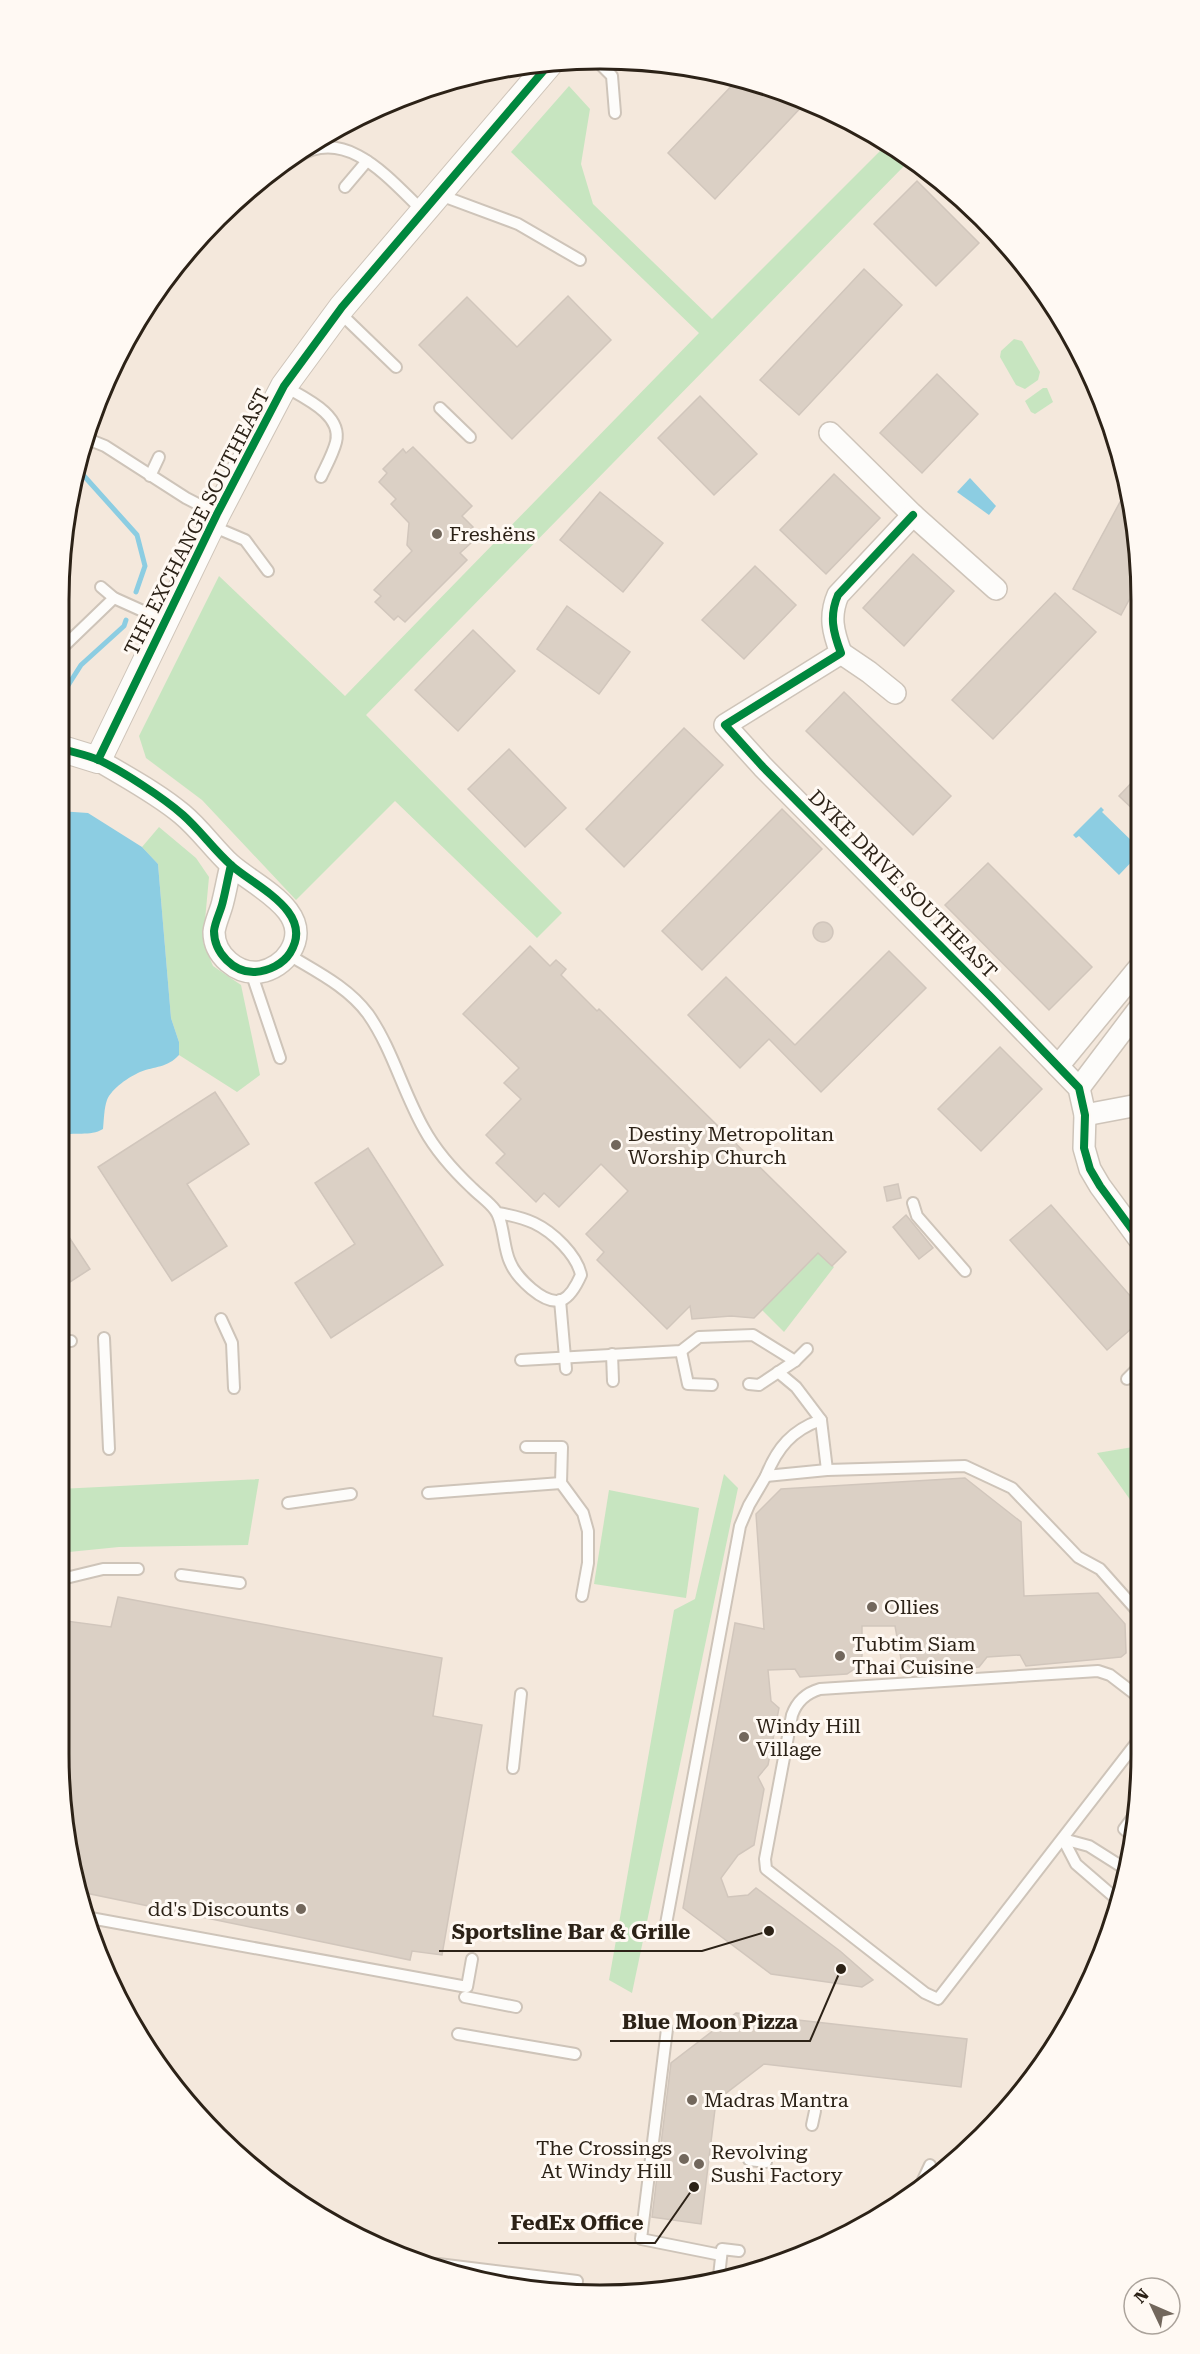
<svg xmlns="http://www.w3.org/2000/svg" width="1200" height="2354" font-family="'Roboto Serif',serif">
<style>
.green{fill:#c7e5c0}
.water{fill:#8ccde2}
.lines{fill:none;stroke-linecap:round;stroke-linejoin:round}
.stream{stroke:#8ccde2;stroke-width:5}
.building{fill:#dbd0c5;stroke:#d1c6bc;stroke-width:1.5}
.service-casing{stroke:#cec4b9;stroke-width:14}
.minor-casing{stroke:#cec4b9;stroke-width:24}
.tertiary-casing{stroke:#cec4b9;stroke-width:28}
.service{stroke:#fdfcfa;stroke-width:10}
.minor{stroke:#fdfcfa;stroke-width:21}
.tertiary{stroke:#fdfcfa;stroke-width:26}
.cycleway-casing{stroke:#fff9f3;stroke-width:11}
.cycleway{stroke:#00873e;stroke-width:8}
.poi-dot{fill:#72675c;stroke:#fff9f3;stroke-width:2}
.labels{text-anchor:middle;stroke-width:6;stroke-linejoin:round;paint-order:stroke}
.street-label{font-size:20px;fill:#2c2217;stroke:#fff9f3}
.poi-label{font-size:20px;fill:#2c2217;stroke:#fff9f3;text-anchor:start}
.rim{fill:none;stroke:#2c2217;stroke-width:3}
.leader{fill:none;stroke:#2c2217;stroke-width:2}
.callout-dot{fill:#2c2217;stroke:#fff9f3;stroke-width:2}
.callout-label{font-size:21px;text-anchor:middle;font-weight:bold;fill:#2c2217;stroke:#fff9f3;stroke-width:6;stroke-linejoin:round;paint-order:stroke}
</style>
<rect width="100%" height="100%" fill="#f4e8dc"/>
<g class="green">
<polygon points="569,86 590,109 581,164 593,204 712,319 886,145 925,171 906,164 366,715 562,913 537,938 395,801 296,900 202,800 146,758 139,736 219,576 345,696 699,333 511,152"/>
<polygon points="1014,339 1022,341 1040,372 1038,380 1025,389 1016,385 1000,357 1001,351"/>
<polygon points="1043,388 1047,388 1053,402 1035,414 1031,412 1025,401"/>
<polygon points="159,827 196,858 209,877 203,942 213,966 241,985 260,1075 237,1092 179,1055 179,1042 171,1018 158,864 142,847"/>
<polygon points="818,1253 834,1267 784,1332 762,1310"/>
<polygon points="1139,1446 1140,1507 1136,1508 1097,1453"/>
<polygon points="724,1474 738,1488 632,1993 609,1980 674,1610 695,1599"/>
<polygon points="259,1479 248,1545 119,1547 59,1553 59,1489"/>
<polygon points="609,1490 699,1508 686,1598 594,1584"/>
</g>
<g class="water">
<polygon points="970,478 996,506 989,515 957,492"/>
<polygon points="1101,807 1104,810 1102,812 1138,847 1138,855 1119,875 1079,836 1076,838 1073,835"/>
<path d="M59,811L88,813L142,847L158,864L171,1018L179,1042V1055C167,1068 155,1066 140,1072C129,1077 112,1088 107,1100C104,1108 104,1120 103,1129C90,1137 74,1131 59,1136Z"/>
</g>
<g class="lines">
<g class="stream">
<polyline points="76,467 137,535 145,566 136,592"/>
<polyline points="60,698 81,665 124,626 126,620"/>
</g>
</g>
<g class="building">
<polygon points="740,77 806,102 715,199 668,153"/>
<polygon points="917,181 979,243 936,286 874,224"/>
<polygon points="864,269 902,305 799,415 760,380"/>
<polygon points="568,296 611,340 512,439 419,345 467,297 517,347"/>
<polygon points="937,374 978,414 922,473 880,433"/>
<polygon points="700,396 757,454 714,495 658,438"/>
<polygon points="413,447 472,506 462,516 473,527 464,536 471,543 460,553 467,560 405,622 398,616 394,620 375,602 381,596 374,590 412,551 407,545 409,523 391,504 396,499 379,482 387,473 383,469 403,449 406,453"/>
<polygon points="834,474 880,518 826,574 780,530"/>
<polygon points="1126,491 1137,530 1137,585 1121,615 1073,589"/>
<polygon points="600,492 663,543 623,592 560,540"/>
<polygon points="913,554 954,591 904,646 863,608"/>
<polygon points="755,566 796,605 744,659 702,620"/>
<polygon points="1055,593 1096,632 993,739 952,700"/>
<polygon points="567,606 630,652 599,694 537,649"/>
<polygon points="473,630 515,671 458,731 415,690"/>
<polygon points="844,692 951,796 913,835 806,731"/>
<polygon points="684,728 723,765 624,867 586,829"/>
<polygon points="509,749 566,808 525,847 468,789"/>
<polygon points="1138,776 1138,814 1119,796"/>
<polygon points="782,809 822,849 702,970 662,931"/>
<polygon points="988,863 1092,967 1049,1010 945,905"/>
<circle cx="823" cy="932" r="10"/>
<polygon points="530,946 550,966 556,960 566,969 561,975 597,1011 599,1009 846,1252 832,1266 818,1253 754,1318 731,1316 692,1319 690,1306 667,1329 597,1260 604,1252 586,1234 628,1191 601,1164 559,1207 544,1193 536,1202 496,1163 505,1154 486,1135 521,1099 504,1083 519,1068 463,1014"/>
<polygon points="889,951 926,988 821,1092 769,1039 740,1068 688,1015 726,977 795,1045"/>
<polygon points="1000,1047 1042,1089 981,1151 938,1109"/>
<polygon points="215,1092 249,1144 187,1184 227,1246 172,1281 98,1167"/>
<polygon points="368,1148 443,1265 331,1338 295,1283 355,1244 315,1183"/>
<polygon points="898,1184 901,1198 887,1201 884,1187"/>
<polygon points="1051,1205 1139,1306 1139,1322 1107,1350 1010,1240"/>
<polygon points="906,1215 933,1248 919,1259 893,1227"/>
<polygon points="59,1222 90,1269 59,1289"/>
<polygon points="965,1478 1021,1522 1024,1596 1098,1593 1125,1624 1126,1653 1121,1657 1026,1666 1020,1655 987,1657 979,1667 914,1672 901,1659 895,1626 862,1626 862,1656 856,1668 847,1674 800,1677 795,1669 768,1670 771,1701 779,1708 768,1765 758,1777 764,1789 754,1845 738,1855 721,1878 728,1897 748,1895 756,1888 840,1951 873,1980 862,1987 771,1974 683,1908 735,1623 764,1629 756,1514 781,1489"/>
<polygon points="118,1597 442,1658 433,1716 482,1725 442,1955 412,1951 410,1960 81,1892 58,1754 59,1620 111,1627"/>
<polygon points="736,2013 967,2039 961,2087 764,2064 716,2101 701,2224 652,2217 671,2063"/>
</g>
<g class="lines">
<defs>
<g id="service">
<polyline points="597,61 612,76 615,113"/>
<path d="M297,157C347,125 390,180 424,212"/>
<polyline points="345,187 367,161"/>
<polyline points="440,195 518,224 580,260"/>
<polyline points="339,312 396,367"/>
<path d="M284,386C302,397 343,414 336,442C333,454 326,466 321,477"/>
<polyline points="440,408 470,437"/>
<polyline points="85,438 105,446 186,498 217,514"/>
<polyline points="150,476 159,457"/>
<polyline points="212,526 245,540 268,571"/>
<polyline points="101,587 114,598 165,621"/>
<polyline points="60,650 114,598"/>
<path d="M289,955C317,972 348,987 368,1014C392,1048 403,1092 424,1129C436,1151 454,1171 472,1188C480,1196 489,1202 495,1210C504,1221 503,1248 510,1262C516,1277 544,1306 562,1300C571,1296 577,1284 581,1275C577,1255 553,1232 534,1223C523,1218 510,1215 498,1213"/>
<polyline points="251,972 280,1058"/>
<polyline points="913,1203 917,1216 965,1271"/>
<polyline points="560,1300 566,1369"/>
<polyline points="221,1319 232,1343 234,1388"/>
<polyline points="104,1338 109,1449"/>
<polyline points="59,1342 71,1341"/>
<polyline points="681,1351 688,1384 712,1385"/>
<polyline points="612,1354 613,1381"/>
<polyline points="521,1360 681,1351 699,1337 753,1335 795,1361"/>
<polyline points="778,1372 796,1387 821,1420 827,1470"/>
<polyline points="1127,1379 1139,1367"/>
<polyline points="749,1384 759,1385 795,1361 807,1349"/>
<path d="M821,1420C792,1430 777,1448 766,1476L827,1470L965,1466L1012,1488L1078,1557L1100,1569L1140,1614"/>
<polyline points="526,1447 562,1447 561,1483 583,1513 588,1531 588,1563 582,1596"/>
<polyline points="428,1493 561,1483"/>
<polyline points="288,1503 351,1494"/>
<polyline points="181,1575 240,1583"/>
<polyline points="59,1578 70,1577 103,1569 138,1569"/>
<path d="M1140,1698L1110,1675L1098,1671L820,1689C806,1693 797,1701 792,1715L765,1859L766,1869L925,1993L938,1999L1140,1738"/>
<polyline points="513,1768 521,1694"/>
<polyline points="1133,1837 1124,1829 1136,1813"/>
<polyline points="1063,1839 1076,1864 1120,1902"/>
<polyline points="1063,1839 1089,1846 1127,1870"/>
<polyline points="85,1917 467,1987 472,1959"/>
<polyline points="666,1924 740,1526 749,1505 766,1476"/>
<polyline points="465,1997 516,2007"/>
<polyline points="667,2029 641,2239 721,2255"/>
<polyline points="458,2034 575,2054"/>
<polyline points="812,2125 815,2111"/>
<polyline points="749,2160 766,2162"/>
<polyline points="923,2180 930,2165"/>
<polyline points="438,2264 577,2281 576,2288"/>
<polyline points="719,2276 722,2249 739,2251"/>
</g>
<g id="minor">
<polyline points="830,433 913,515 996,589"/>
<path d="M913,515L838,595C829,616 833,632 841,653L725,725L763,767L991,997L1079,1088L1085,1115L1084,1148L1090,1169L1100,1186L1139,1239"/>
<polyline points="841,653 869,672 895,693"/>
<path d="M98,760C126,777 157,793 182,814C200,829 213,848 230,864C254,886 315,911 290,952C284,962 272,970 260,972C237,975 214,955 214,932C215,922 221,911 223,901C226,889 228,877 231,865"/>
<polyline points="1058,1066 1138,969"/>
<polyline points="1079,1088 1138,1010"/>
<polyline points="1085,1115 1138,1105"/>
</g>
<polyline id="tertiary" points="59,748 98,760 217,514 284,386 342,307 551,62"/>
</defs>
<use href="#service" class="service-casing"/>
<use href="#minor" class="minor-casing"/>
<use href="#tertiary" class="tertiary-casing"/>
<use href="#service" class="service"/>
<use href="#minor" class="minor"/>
<use href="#tertiary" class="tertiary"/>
<defs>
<g id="cycleway">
<path d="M913,515L838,595C829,616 833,632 841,653L725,725L763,767L991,997L1079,1088L1085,1115L1084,1148L1090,1169L1100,1186L1139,1239"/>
<path d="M59,748C72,752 87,755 99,760C122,771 164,798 183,815C200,830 214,850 231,865C254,886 316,912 290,953C283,964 269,971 255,972C234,973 214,953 214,931C215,921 221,911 223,901C226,889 228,877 231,865"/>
<polyline points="98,760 217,514 284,386 342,307 551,62"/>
</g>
</defs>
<use href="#cycleway" class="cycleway-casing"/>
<use href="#cycleway" class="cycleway"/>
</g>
<g class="poi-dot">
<circle cx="437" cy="534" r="6"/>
<circle cx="616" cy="1145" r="6"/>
<circle cx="872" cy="1607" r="6"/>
<circle cx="840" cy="1656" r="6"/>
<circle cx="744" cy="1737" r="6"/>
<circle cx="301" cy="1909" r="6"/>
<circle cx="692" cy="2100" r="6"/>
<circle cx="684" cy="2159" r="6"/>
<circle cx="699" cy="2164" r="6"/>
</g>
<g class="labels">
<g class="street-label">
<text transform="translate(197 522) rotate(-63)" y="7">THE EXCHANGE SOUTHEAST</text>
<text transform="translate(903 884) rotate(45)" y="7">DYKE DRIVE SOUTHEAST</text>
</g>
<g class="poi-label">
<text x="449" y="541">Freshëns</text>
<text x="628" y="1141">Destiny Metropolitan<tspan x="628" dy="23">Worship Church</tspan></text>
<text x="884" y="1614">Ollies</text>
<text x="852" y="1651">Tubtim Siam<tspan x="852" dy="23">Thai Cuisine</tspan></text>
<text x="756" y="1733">Windy Hill<tspan x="756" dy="23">Village</tspan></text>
<text x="289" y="1916" text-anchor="end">dd's Discounts</text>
<text x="704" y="2107">Madras Mantra</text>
<text x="672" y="2155" text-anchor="end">The Crossings<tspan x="672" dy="23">At Windy Hill</tspan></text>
<text x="711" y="2159">Revolving<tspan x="711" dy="23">Sushi Factory</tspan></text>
</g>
</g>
<path d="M0 0H1200V2354H0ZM600 69H600A531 531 0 0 1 1131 600V1754A531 531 0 0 1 600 2285H600A531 531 0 0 1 69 1754V600A531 531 0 0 1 600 69Z" fill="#fff9f3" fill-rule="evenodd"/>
<path class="rim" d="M600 69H600A531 531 0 0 1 1131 600V1754A531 531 0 0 1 600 2285H600A531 531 0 0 1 69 1754V600A531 531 0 0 1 600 69Z"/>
<path class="leader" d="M769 1931L702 1951H439M841 1969L810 2041H610M694 2187L655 2243H498"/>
<g class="callout-dot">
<circle cx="769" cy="1931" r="6"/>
<circle cx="841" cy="1969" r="6"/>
<circle cx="694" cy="2187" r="6"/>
</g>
<g class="callout-label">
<text x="571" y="1939">Sportsline Bar &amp; Grille</text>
<text x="710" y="2029">Blue Moon Pizza</text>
<text x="577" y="2230">FedEx Office</text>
</g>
<g transform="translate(1152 2306) rotate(314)"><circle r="28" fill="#fff9f3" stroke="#aba39b" stroke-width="1.5"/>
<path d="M0-4.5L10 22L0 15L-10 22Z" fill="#72675c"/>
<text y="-9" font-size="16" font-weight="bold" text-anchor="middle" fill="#2c2217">N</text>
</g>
</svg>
